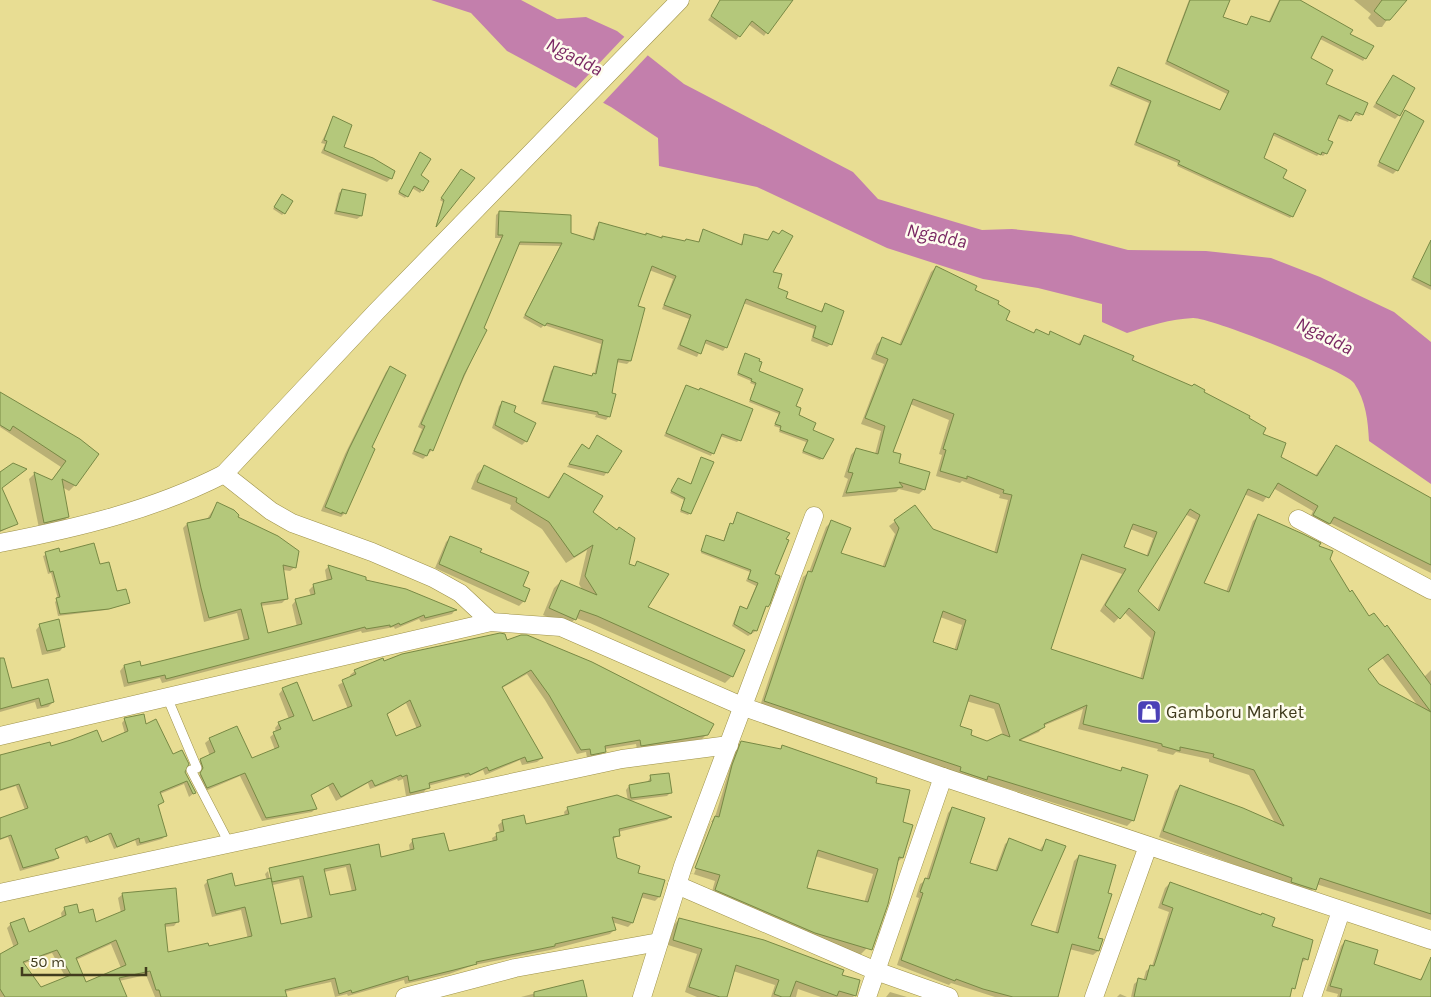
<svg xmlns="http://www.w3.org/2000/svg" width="1431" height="997" font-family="Karla,sans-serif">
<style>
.water{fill:#c37fac}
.pier{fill:#e8dd93}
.shadow{fill:#0003;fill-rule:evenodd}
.building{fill:#b4c87b;stroke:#788945;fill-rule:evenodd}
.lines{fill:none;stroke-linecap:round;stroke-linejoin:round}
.service-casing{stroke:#9d9149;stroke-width:10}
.minor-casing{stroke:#9d9149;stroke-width:19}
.service{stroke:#fff;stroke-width:9}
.minor{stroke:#fff;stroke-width:18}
.labels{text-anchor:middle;stroke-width:5;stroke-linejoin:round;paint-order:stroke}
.poi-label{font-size:18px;fill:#413c1e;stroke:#fefcee;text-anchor:start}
.water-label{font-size:19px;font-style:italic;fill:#7a2863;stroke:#fefcee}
</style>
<rect width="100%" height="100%" fill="#e8dd93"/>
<path class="water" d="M431,0H521L557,19L586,17L617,31L684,84L853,172L878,199L982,230L1012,229L1071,235L1128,250L1206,251L1271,258L1320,277L1394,312L1431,342V484L1369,441C1368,421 1366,401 1354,383C1346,371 1209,317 1193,318C1171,319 1148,326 1127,333L1102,322V304L1038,288L983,279L887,248L757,187L659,166L658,138L611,107L507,51L471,13Z"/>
<polygon class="pier" points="626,35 649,54 601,105 574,90"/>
<g class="shadow">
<polygon points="722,0 788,0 764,36 748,24 736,40 708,20"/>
<polygon points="1189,0 1229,0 1221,18 1246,26 1251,17 1268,23 1279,0 1293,0 1349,35 1365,58 1363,61 1320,39 1309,59 1324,85 1362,114 1359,116 1353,114 1348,122 1337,118 1326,140 1326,153 1323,156 1319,154 1317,156 1272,135 1262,159 1281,179 1292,216 1290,218 1177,166 1178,163 1134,145 1149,103 1109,86 1118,68 1219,111 1227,94 1165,64"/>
<polygon points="1354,0 1401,0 1382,27 1377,27 1368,18 1371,14"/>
<polygon points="1393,77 1399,115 1395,119 1373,107"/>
<polygon points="1405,112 1397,170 1393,174 1377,166"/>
<polygon points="333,118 342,147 391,178 387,182 321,153 325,144 321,143"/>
<polygon points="420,153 420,175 428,182 420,193 412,188 405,198 398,194"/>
<polygon points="459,172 473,178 436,225 443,202 440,200"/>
<polygon points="342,190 361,216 357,219 334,214 339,193"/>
<polygon points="280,197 284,213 282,215 273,209"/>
<polygon points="499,212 592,241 596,227 599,224 644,236 647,234 661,239 698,243 703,230 740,245 745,236 767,241 773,233 771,272 776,289 785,299 820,312 825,305 831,344 827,347 811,341 814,329 743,303 726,347 723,351 704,343 697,357 677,349 689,319 662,309 673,279 649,270 636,307 630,361 627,364 616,362 609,416 606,420 595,417 596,415 541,404 551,371 554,367 590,377 594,375 601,344 544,325 541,328 523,318 560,246 518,245 482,329 485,330 432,450 423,459 412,454 422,429 418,427 501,238 495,238 496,215"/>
<polygon points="1424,256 1431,259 1431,290 1411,280"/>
<path d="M936,267L996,305L1005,321L1033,334L1048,336L1051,333L1077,345L1084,337L1203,393L1247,418L1279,457L1315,476L1336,447L1431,499V573L1330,523L1324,528L1309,520L1313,511L1273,488L1263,502L1244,494L1203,584L1226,592L1253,521L1258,516L1318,546L1368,617L1424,677L1431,670V920L1316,884L1309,895L1288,884L1159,837L1175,791L1180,786L1275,823L1249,775L1209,762V759L1176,752L1173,755L1157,751L1158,749L1078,729L1083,709L1043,726L1039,732L1019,741L1119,772L1122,769L1146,776L1132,821L1127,826L984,781L981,785L760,706L803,577L809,572L826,527L831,522L840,554L882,568L895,534L889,526L915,506L932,530L994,553L1008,500L999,498L1000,495L962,481L960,483L936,476L942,455L939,454L949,420L910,404L891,453L898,464L924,489L919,494L899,489L896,492L842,497L848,479L844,477L851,455L856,449L875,454L881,431L861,424L884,364L871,359L877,344L882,339L899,345L931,272ZM1185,514L1196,520L1157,610L1137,591ZM1130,529L1153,538L1146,557L1122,548ZM1079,559L1122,574L1100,611L1114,623L1124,612L1151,638L1140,679L1049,650ZM940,617L962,625L954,651L932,643ZM1382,658L1418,706L1378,685L1366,670ZM966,701L994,709L1003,735L987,742L969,736L958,727Z"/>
<polygon points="745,354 758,371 794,406 797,416 811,431 822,458 820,460 802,453 806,442 779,432 780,428 774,426 779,414 749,402 755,385 750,383 751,381 737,375"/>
<polygon points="390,368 345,513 341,517 321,511 345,454 386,372"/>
<polygon points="686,386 739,440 737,442 720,436 711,456 664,436"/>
<polygon points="0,393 79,440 75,485 69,491 62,487 68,517 62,522 39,528 29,479 34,474 51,481 61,467 0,427 5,418 0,415"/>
<polygon points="502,403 512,412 526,441 522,445 492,428 499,406"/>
<polygon points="597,436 607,472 604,476 567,467 582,445 588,450"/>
<polygon points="702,458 690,513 688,515 680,512 684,500 670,493 678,479 690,485"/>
<polygon points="484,467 547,498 564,474 628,565 634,567 638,563 646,607 732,676 725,683 590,623 576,618 568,626 543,615 554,588 561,581 583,591 579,584 587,550 566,563 542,529 510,509 511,505 471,489 477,474"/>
<polygon points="0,474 0,488 16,524 0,532"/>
<polygon points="217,504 237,518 295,567 290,571 283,570 286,599 282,603 260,606 268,634 297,627 292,605 296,600 311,596 309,590 314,585 327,582 325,570 329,566 365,581 455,610 452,614 421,622 419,619 395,629 394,627 362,633 361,631 162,683 160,678 124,687 120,671 124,666 140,667 244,641 237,613 204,622 183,528 187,524 207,519"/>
<polygon points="737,513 788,533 759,605 766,608 756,631 748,636 732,626 738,610 740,608 746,610 756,586 746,581 750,572 701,553 707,537 723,542 728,527 732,525"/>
<polygon points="450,538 479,553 524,601 519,606 435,568 446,542"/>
<polygon points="58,550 59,553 99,566 116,592 129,603 106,610 58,616 55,602 58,599 51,573 48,574 43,556"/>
<polygon points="40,625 64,646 60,651 42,655 36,630"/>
<path d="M506,642L707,734L702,739L637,749L636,744L605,749L601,755L587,758L586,752L577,754L545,700L527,674L502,688L542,758L537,762L522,765L520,760L485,775L483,770L465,778L464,776L428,786L424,792L406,796L403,779L398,781L397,779L370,789L368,783L336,801L328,786L310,796L316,808L312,812L262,821L240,776L203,792L196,779L200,774L196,764L210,756L205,743L210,739L252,760L275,750L270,737L276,732L275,728L279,723L289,719L279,694L283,689L312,722L348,709L338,685L351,678L350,675L355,671L384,662ZM406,703L417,729L396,738L386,715Z"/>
<polygon points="0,676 12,690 53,702 48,707 37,709 35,702 0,712"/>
<polygon points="125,719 145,726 172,756 194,793 189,797 184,784 160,794 163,802 157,806 165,836 162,839 137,846 135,840 114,849 108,835 86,844 84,838 54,850 57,858 54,861 20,871 8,837 0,840 0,817 1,819 25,810 16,786 0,791 0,756 50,747 101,744 125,734 122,723"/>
<path d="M741,743L779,750L783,747L874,784L902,858L896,863L866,949L860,955L711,895L715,881L690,873L710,823L715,817L736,748ZM711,822H714L694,874L691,873ZM815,856L873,874L864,903L805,889Z"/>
<path d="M651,776L670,793L667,796L628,801L670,817L667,820L618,832L619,835L612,840L616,859L636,874L659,897L655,901L640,897L632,923L628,927L612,922L614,930L610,934L550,950L474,965L449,974L405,984L404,980L348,996L347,994L335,997L331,982L285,992L286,997H155L146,975L119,981L125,997H31L66,978L52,953L20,965L7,928L11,924L28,934L62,919L61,913L65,908L95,924L121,913L118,898L123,894L178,921L174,926L164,927L167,954L248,939L241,910L212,917L204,885L208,881L234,887L267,880L265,874L268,871L280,925L308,919L299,879L273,885L269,869L378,846L380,858L410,851L409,845L413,840L448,853L493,842L492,838L500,833L498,825L503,821L525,825L565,816L564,812L568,808L628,801L626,790L629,786L647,783ZM346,867L352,892L329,897L324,872ZM111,944L121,968L86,984L76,960Z"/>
<polygon points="952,808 969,864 995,871 1005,844 1010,840 1039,851 1046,841 1029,926 1055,933 1074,861 1079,856 1098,951 1093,955 1069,949 1057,997 995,997 951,983 949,985 897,965 919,898 916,897 920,884 926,880 948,813"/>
<polygon points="1170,883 1271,927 1307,959 1301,963 1289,997 1131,997 1134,984 1139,980 1143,981 1146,971 1152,966 1169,912 1158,908 1165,888"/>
<polygon points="679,919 841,976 855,995 853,997 821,997 798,989 796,997 771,997 775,985 733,971 726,997 697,997 685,992 697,954 668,945 674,925"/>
<polygon points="1345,941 1372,965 1418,981 1423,976 1431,978 1431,997 1337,997 1338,994 1326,991 1341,946"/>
<polygon points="0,954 28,997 0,997"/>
<polygon points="582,981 586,997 521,997"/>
<polygon points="890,992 907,997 886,997"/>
<polygon points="1120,994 1127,997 1117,997"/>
</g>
<g class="building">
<polygon points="720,0 793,0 768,34 752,21 740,37 711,16"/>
<polygon points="1190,0 1230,0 1223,17 1247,25 1251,16 1270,22 1280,0 1300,0 1353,30 1350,34 1374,46 1366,59 1322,36 1311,58 1333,70 1326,84 1368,103 1363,115 1356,112 1351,121 1339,115 1328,140 1333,142 1327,154 1322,152 1321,155 1274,133 1264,158 1287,170 1283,178 1306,190 1293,217 1178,164 1180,161 1136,142 1151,101 1111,84 1118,67 1220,110 1229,91 1167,61"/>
<polygon points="1382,0 1407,0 1390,20 1385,20 1374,11"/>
<polygon points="1393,75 1415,88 1400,116 1376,103"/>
<polygon points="1405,110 1424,121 1398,171 1379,162"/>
<polygon points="333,116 352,125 344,147 373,158 395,171 392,179 324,150 327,141 324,140"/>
<polygon points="420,152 431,159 421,175 429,181 423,191 414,186 408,197 399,192"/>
<polygon points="461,169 475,178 436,227 444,200 441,198"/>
<polygon points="342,189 366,194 362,216 336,211"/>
<polygon points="282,194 293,201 285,214 274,207"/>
<polygon points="499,211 571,215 571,233 594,240 599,222 646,235 646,233 662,238 662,236 685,241 686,239 699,242 703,229 742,245 744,234 768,240 773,231 779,234 782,230 793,236 773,272 782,274 778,288 788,292 786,298 822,312 825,303 844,311 832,345 813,337 816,326 746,299 727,348 706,340 701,354 680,345 691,315 664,305 676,276 652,266 638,306 645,308 631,361 618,359 612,393 616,394 610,417 598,414 598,412 543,401 554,366 592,376 593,373 596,374 603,340 547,323 545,326 525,315 562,243 520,242 484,328 487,330 464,375 433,451 430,449 427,456 414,451 425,426 421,424 503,235 498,235"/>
<polygon points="1431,240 1431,286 1413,277"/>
<path d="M936,266L977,286L975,290L999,301L998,304L1010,311L1006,320L1034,333L1036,329L1049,335L1050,331L1080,345L1084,335L1134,356L1132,360L1192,386L1194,384L1205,390L1204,392L1250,416L1249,418L1266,428L1263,434L1286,443L1281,457L1317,476L1336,445L1431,498V565L1334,517L1330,524L1313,515L1318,506L1278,483L1269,498L1248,489L1204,583L1229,592L1258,514L1303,534L1321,543L1319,546L1333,551L1330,559L1350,592L1352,590L1369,616L1374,613L1385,627L1387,625L1431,685V914L1320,878L1316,890L1291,882L1292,878L1163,831L1180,785L1243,808L1284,826L1254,770L1213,757L1214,754L1180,747V751L1162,746V744L1083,724L1087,705L1051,721L1044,724L1045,727L1019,740L1121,771L1122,767L1148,775L1134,821L988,776L987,780L960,771L961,767L764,701L808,571L812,572L831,520L851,528L841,553L885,567L899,528L894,520L915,505L933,529L997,553L1012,495L1003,493L1004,490L967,476V479L940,471L946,450L943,449L954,414L913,399L893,452L901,454L899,463L930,472L925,490L899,482L903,487L846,493L853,473L848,472L856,448L878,454L885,426L865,418L888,359L876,354L882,337L901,345ZM1190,509L1200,515L1159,611L1138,591ZM1133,524L1157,532L1148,556L1124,547ZM1082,554L1126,569L1105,605L1120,619L1129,608L1155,632L1143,679L1051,649ZM943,611L966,620L957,650L933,642ZM1388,654L1431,712L1379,684L1368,669ZM970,695L999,704L1010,737L1002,734L987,741L971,735L972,730L960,726Z"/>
<polygon points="745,353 760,359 759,361 762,362 759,371 803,389 796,406 801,408 799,415 816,423 813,430 834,439 823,459 803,451 808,440 780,430 781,426 775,424 780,412 750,400 756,383 751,381 752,379 738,373"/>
<polygon points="390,366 406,375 372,447 375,449 346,514 342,512 342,514 325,507 349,449"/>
<polygon points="686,385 699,390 700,388 753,409 741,441 722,434 714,454 666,433"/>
<polygon points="0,392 80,439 99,454 76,486 62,479 69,517 44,523 34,472 52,480 66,461 13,426 10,431 0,425"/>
<polygon points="502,401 516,406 514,412 536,423 527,442 495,425"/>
<polygon points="597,435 622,451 608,473 569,464 582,444 589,449"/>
<polygon points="701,457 714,462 691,514 681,510 685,498 671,491 678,478 691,484"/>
<polygon points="13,463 27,469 2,488 18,524 0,531 0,472"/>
<polygon points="484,465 549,498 564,473 603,496 593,512 617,530 619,527 635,538 629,564 635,566 637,561 669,574 648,607 745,650 733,677 597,616 580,610 576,620 549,608 561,580 597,595 585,576 593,545 574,557 549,522 516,502 517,498 477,482"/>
<polygon points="217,502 234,510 239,515 238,517 278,536 299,551 296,568 283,565 288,599 261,603 268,633 302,624 295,599 315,594 313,584 332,579 328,565 366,577 366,580 406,589 457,610 425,618 424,615 400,625 399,623 390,627 390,625 366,629 365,627 166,679 165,675 128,683 124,665 140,661 141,666 249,639 241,609 209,618 201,588 187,523 210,518"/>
<polygon points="737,512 790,533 786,539 789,540 775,574 780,576 770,604 768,607 766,606 757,631 753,630 751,634 734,624 740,606 747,609 758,583 748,579 751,570 701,551 706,535 724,541 730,523 733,524"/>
<polygon points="450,536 482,549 480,552 529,572 523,586 530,589 525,602 439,564"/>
<polygon points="94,543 100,564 109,562 117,591 126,589 130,603 109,609 60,614 56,598 60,597 53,571 50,572 45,552 59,548 60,552"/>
<polygon points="59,619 65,647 47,651 39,624"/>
<path d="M500,633L505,634L507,640L521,635H527L592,662L714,724L708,735L641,746L640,740L605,746L606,752L591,755L590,749L581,750L549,695L531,670L502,687L543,758L527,762L525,757L489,771L487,767L470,775L469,773L429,783L430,788L410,793L407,775L402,777L401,775L375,786L372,780L341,797L333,783L311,795L317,809L266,818L245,773L207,788L200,773L203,768L200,759L215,752L209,738L237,726L252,758L279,747L273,732L281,729L278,722L294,716L282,688L297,682L313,721L352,706L342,680L356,674L354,670L383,658L384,661L402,654ZM410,700L421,726L396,736L387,714Z"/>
<polygon points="0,658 4,658 12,688 48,679 54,702 41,706 39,698 0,709"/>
<polygon points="144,714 146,724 156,719 173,754 182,750 189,764 185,772 196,793 193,794 187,781 160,792 164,802 158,805 167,836 140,843 139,838 117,847 111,833 90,842 87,836 55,849 59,858 23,868 11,835 0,839 0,818 28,808 19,784 0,790 0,755 50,742 51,746 71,740 97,730 102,742 128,731 124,718"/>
<path d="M741,741L781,749L782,745L877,778L876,783L910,790L903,822L913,825L903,858L899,857L888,904L872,950L815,933L715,890L720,875L695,868L715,816L719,817L732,765ZM818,850L878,869L868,902L807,888Z"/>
<polygon points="669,773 672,793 631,798 629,785 651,781 650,775"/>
<path d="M617,795L672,817L619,829L620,836L613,837L617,858L640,866L638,873L665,880L660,897L643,893L633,923L612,917L616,930L555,944V946L476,962L477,964L454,970L409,981L408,976L352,993L351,990L339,994L335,978L285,990L287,997H161L159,990H156L150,971L119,978L127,997H5L0,989V954L18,944L10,923L24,918L29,932L66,915L64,907L77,904L79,913L93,909L96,922L125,910L122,893L176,888L179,922L165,924L168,952L208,943L209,946L252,936L245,907L216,914L207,880L232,873L235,886L271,878L281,924L312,917L303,876L272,882L269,868L379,844L381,857L414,849L412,839L444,833L449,851L497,840L496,833L504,831L502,820L524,815L526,824L569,814L567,807ZM350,864L356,890L330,895L324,869ZM116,940L126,965L86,982L76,958ZM57,950L71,975L41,987L23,962Z"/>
<polygon points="952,807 985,818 970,863 997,871 1009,838 1042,851 1046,839 1066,846 1031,925 1058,933 1079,855 1116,865 1108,893 1112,894 1098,938 1103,939 1099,951 1072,944 1058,997 1013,997 983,989 956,979 955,981 901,960 923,893 920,892 925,878 929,879"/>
<polygon points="1170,882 1261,915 1262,913 1275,918 1272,926 1313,940 1308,960 1303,958 1295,989 1292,988 1290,997 1134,997 1138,978 1146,980 1150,965 1154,966 1173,908 1162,904"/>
<polygon points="679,918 764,940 844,970 842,975 860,980 856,996 839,991 837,996 796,981 790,997 782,997 774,994 779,980 736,965 727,997 720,997 689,987 702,949 673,940"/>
<polygon points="1345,940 1378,950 1374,964 1421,980 1431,957 1431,997 1340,997 1342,989 1330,986"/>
<polygon points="583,980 587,997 534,997 534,992"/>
</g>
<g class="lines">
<defs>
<polyline id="service" points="167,697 197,768 191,770 229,843"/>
<g id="minor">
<polyline points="224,474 376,312 680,0"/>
<polyline points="1298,519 1431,590"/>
<path d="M0,543C77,528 154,510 224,474L271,511L292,523L372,552L433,578L460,593L491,622"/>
<polyline points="0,736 491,622 561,627 744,707 943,777 1431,940"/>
<polyline points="677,885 876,971 949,997"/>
<polyline points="0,893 622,759 729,745"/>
<polyline points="405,997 515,968 659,942"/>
<polyline points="642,997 683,866 814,516"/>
<polyline points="867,997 943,777"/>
<polyline points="1094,997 1148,846"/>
<polyline points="1312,997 1341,911"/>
</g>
</defs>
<use href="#service" class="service-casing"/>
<use href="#minor" class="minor-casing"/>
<use href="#service" class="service"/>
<use href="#minor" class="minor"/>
</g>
<defs>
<symbol id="shop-square" viewBox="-11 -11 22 22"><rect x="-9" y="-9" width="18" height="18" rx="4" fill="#4b41b7" stroke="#fefcee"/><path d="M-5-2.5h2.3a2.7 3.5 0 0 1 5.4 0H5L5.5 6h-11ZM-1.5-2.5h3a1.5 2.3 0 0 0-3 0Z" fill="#fff"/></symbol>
</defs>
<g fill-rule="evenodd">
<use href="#shop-square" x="1135" y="698" width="28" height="28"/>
</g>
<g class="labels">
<g class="poi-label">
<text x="1166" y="718">Gamboru Market</text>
</g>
<g class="water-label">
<text transform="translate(575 56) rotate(28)" y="7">Ngadda</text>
<text transform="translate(937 235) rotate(12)" y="7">Ngadda</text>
<text transform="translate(1325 335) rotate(27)" y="7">Ngadda</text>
</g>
</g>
<path d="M22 967v8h124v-8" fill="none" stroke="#413c1e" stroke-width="2.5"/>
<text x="30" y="967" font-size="15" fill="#413c1e" stroke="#fefcee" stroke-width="4" paint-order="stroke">50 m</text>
</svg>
